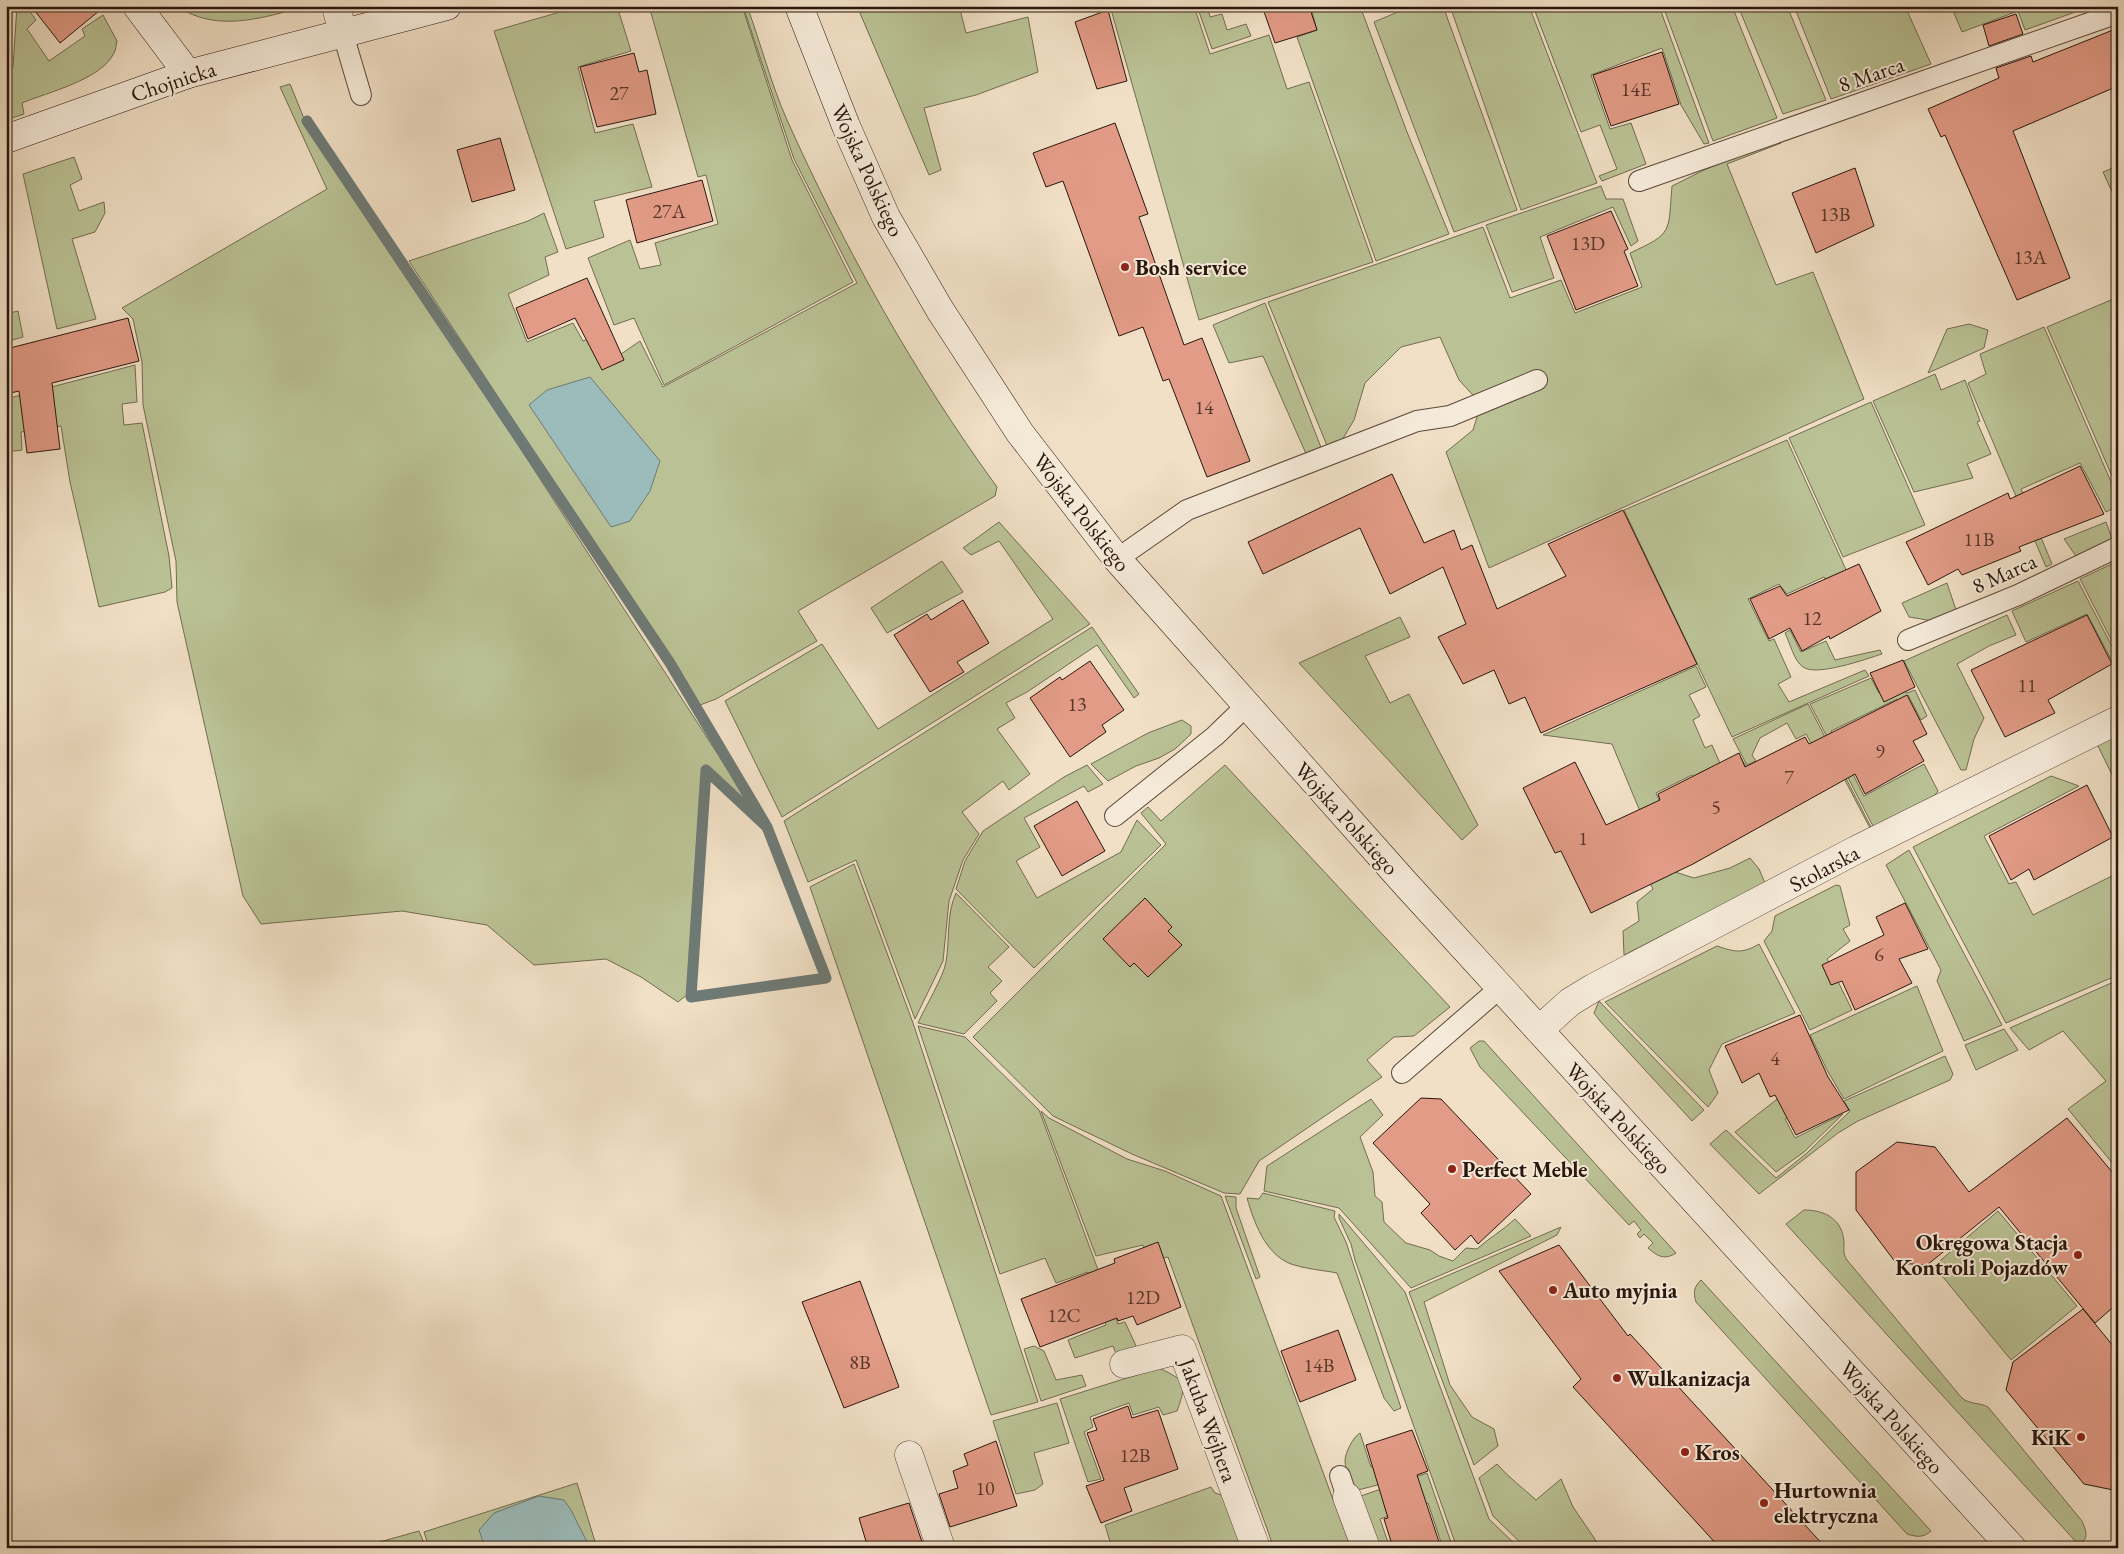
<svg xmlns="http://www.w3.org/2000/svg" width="2124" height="1554" font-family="'EB Garamond',serif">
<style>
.green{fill:#bac295;stroke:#726c51}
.water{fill:#9cbcbb;stroke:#6e7a75}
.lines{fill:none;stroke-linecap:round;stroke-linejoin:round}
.stream{stroke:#6e7a75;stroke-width:11}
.building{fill:#e29b86;stroke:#2a160d}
.lane-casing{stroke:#5c483b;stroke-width:22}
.street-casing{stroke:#5c483b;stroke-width:29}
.secondary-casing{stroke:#2a160d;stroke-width:29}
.lane{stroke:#f6ebda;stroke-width:20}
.street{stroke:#f6ebda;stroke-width:28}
.secondary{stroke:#f6ebda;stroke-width:28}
.poi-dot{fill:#8f2418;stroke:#f6ebda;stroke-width:2}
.labels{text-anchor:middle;stroke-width:4;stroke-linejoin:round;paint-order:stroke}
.number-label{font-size:20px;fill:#58372b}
.street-label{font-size:22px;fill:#2a160d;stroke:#f6ebda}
.poi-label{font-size:22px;font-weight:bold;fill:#2a160d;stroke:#f6ebda;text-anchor:start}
</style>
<rect width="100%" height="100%" fill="#f1e0c6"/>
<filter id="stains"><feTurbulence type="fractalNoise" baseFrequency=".004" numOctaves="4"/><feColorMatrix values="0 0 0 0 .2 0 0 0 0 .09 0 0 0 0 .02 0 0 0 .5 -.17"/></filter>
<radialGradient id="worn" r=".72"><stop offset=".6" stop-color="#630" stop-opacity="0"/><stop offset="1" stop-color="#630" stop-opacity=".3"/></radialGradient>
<g class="green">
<path d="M17,6H26L36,20L27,29L49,61L85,36L82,29L103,15L117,41C116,45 116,50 114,53C101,80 48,92 22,103L24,114L6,120V69L13,67Z"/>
<path d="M177,6H195L198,11L217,6H307C265,17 217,34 177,6Z"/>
<polygon points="581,6 617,6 631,51 578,67 595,133 633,124 652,187 594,201 604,237 566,249 494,31"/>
<polygon points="649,6 742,6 792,160 853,282 664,385 634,318 614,325 588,258 630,240 640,269 661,265 655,243 718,224 706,175 698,177"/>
<path d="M743,6H747C761,44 771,84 787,120C845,249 914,373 997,487L995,496L798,611L817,641L716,699L700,705L409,261L528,221L544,213L558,252L545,257L549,275L508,294L527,342L573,323L583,341L593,337L608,363L640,341L663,387L857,283L794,159Z"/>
<polygon points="857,6 959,6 966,33 1028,17 1038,72 976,95 924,108 941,170 929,175"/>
<polygon points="1110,6 1194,6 1210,54 1269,35 1287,89 1309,82 1373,262 1199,320"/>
<polygon points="1197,6 1207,6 1210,17 1222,14 1227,30 1246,24 1251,36 1212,49"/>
<polygon points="1313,6 1360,6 1407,132 1449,234 1376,261 1297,37 1317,30 1312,12 1314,10"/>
<polygon points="1412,6 1443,6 1517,210 1454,232 1374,22"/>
<polygon points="1450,6 1529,6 1597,183 1521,210"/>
<polygon points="1533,6 1659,6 1709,143 1704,144 1681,105 1662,48 1591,75 1610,129 1631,123 1646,164 1602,181 1599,176 1617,169 1600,125 1581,132"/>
<polygon points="1663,6 1732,6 1777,118 1713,141"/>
<polygon points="1738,6 1787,6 1826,100 1783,114"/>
<polygon points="1794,6 1905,6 1931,64 1831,99"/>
<polygon points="1951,6 2092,6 2025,30 2018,11 1962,32"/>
<polygon points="290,84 305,121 513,437 757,815 706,768 688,994 678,1002 641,977 606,959 534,965 487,925 402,911 261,924 243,896 177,602 176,561 143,405 142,362 133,319 122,308 327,189 280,87"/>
<path d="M1781,143L1727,164L1776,285L1813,272L1864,399L1489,568L1446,452L1473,430L1481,404L1459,380L1440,337L1401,347L1365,383L1354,420L1342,440L1328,448L1268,302L1483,227L1510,298L1561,280L1575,313L1642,287L1630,253C1674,233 1668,232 1672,186L1704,170L1769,144Z"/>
<polygon points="74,157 82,179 70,185 79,211 104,202 105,213 95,232 72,239 96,319 57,329 23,174"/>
<polygon points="2118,166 2118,205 2103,172"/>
<polygon points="1601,186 1606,199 1623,199 1638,241 1631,246 1613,207 1540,237 1554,278 1512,292 1486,225"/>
<polygon points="2118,297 2118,490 2047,327"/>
<polygon points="1265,303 1322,450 1307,456 1263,356 1229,363 1213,325"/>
<polygon points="18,311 23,337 6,342 6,314"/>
<polygon points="1969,324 1988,330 1984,348 1928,373 1947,329"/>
<polygon points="2044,327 2118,498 2118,524 2112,509 2106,512 2080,463 2021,489 2052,564 2046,567 1968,383 1986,374 1980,354"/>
<polygon points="135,365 137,402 122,404 124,425 142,423 169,556 172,588 165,592 99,607 70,482 61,426 21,432 22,450 6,452 6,399"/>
<polygon points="1935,374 1941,390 1965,380 1980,421 1977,422 1991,454 1967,464 1973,478 1914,492 1873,401"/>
<polygon points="1871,402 1925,525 1843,557 1789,438"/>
<polygon points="1787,440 1858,596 1839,605 1824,577 1787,594 1779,584 1748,599 1769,641 1774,639 1791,677 1778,684 1789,702 1865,670 1869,676 1732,737 1624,510"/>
<polygon points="999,522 1090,624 782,817 725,701 822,644 878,729 1053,619 999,541 971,555 963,548"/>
<polygon points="2106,522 2113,541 2078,559 2064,539"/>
<polygon points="942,561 963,592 887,633 871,608"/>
<polygon points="2118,561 2118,653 2080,579"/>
<polygon points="2078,581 2118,658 2113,663 2087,614 2026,642 2012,611"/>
<polygon points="1947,583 1956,610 1933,621 1909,617 1902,603"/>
<polygon points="2007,615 2016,635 1989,646 1957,664 1984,718 1974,739 1966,770 1961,770 1904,661"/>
<polygon points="1400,617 1410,637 1365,656 1390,703 1409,694 1478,825 1462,840 1299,663"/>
<polygon points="1092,627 1139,694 1134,698 1097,645 1027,692 1006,703 1015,718 997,729 1030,774 1009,790 1003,781 962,812 979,834 963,860 949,901 943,961 915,1019 856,860 808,882 784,821"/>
<path d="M1790,630L1801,652L1826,641L1835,660L1880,650L1882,654C1866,659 1816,677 1803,667C1794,661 1790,643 1785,633Z"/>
<polygon points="1696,666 1706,687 1689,695 1700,716 1693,720 1705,748 1712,745 1722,768 1741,758 1746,766 1698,786 1692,775 1656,793 1674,835 1672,871 1694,878 1730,868 1750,858 1759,869 1765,883 1624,955 1623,931 1639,921 1637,902 1653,889 1636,855 1654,845 1612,744 1543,735"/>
<polygon points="1871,678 1879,693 1895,682 1907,693 1915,690 1927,716 1921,720 1908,695 1900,702 1897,699 1831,731 1864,796 1924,764 1938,791 1935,795 1874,828 1810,704"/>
<polygon points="1808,704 1872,829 1871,830 1836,763 1825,768 1806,734 1796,739 1787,723 1760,738 1752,755 1756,761 1747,765 1733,739"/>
<polygon points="1182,720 1191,726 1191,734 1175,749 1159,758 1136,766 1108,781 1091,764 1148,733"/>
<polygon points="2118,733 2118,787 2097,744"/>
<polygon points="1087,765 1103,784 1088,792 1084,786 1024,818 1040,847 1016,861 1037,898 1121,852 1137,820 1161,845 1034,968 956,889 965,861 983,831 1064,777"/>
<polygon points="1225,765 1450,1007 1414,1036 1394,1037 1367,1060 1382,1077 1259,1161 1240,1194 1224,1193 1132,1154 1053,1116 973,1037 1166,844 1141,813 1148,807 1161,821"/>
<polygon points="2051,776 2079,786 1984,836 2009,884 2016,882 2033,915 2118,873 2118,975 2006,1023 1913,847"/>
<polygon points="1909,850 2002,1025 1964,1041 1937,981 1941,970 1886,865"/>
<polygon points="854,864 913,1023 1038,1402 991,1415 810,887"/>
<polygon points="1836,885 1840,886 1850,925 1843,929 1850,941 1827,959 1852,1010 1810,1030 1764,941 1772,931 1775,916"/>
<path d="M956,893L1009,947L988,967L1002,981L990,993L997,1001L964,1034L918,1023C924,1009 944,976 946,962C950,940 946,915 956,893Z"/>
<path d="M1759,944L1795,1013L1722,1044L1709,1070L1718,1093L1708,1107L1605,1002L1717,946C1735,952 1742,954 1759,944Z"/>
<polygon points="2118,980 2118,1170 2068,1109 2106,1081 2063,1031 2029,1050 2010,1028"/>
<polygon points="1917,986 1943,1051 1844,1099 1827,1070 1810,1035"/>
<polygon points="1599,1001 1704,1110 1692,1121 1600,1021 1594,1013"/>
<polygon points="918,1026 965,1037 1039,1110 1118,1324 1125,1322 1137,1348 1117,1356 1113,1346 1075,1358 1068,1340 1106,1325 1088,1272 1056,1283 1045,1258 1000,1274"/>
<polygon points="2004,1029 2018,1050 1976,1070 1965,1045"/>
<path d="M1479,1041H1484L1676,1253C1665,1260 1658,1257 1648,1248L1653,1243L1644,1234L1640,1238L1637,1234L1641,1230L1634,1221L1629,1225L1480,1067L1470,1048Z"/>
<polygon points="1945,1056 1953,1074 1950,1080 1858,1121 1838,1133 1759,1194 1710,1144 1726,1130 1776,1178 1807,1153 1850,1111 1844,1101"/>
<polygon points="1785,1093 1837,1095 1785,1119 1795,1138 1843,1114 1804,1152 1776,1172 1735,1132"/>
<path d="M1371,1099L1383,1115L1360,1137L1373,1172L1375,1196L1382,1202L1384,1222L1406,1243L1430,1250L1439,1256L1453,1261L1466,1248L1477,1249C1489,1238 1502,1231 1515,1219L1531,1236L1411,1288L1339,1208L1264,1191L1267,1166Z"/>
<polygon points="1041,1111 1049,1118 1127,1159 1165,1171 1221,1196 1351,1548 1274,1548 1168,1257 1151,1261 1143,1245 1096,1256"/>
<path d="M1263,1193L1335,1211L1334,1217L1346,1242L1401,1408L1394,1411L1384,1398L1337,1273C1322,1270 1305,1269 1291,1264C1265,1254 1254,1222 1247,1198L1259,1199Z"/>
<polygon points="1225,1196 1236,1197 1236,1208 1260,1277 1256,1279"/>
<path d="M1804,1210C1826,1210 1844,1220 1844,1245C1844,1252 1843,1253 1847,1260L1961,1397C1969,1405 1979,1402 1988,1407L2082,1521C2086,1530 2090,1540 2078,1544L1786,1224Z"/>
<polygon points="1998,1211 2077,1306 2011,1360 1934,1266"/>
<polygon points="1339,1214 1405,1292 1489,1519 1519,1548 1457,1548 1355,1260 1351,1244 1339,1218"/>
<polygon points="1561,1227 1557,1235 1424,1302 1450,1385 1472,1417 1494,1429 1498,1446 1474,1465 1409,1292"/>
<path d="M1701,1280L1931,1531C1923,1538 1917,1537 1907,1534L1696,1302C1693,1292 1694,1287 1701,1280Z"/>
<polygon points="1034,1346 1044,1351 1056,1380 1082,1375 1086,1386 1041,1401 1024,1349"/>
<path d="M1159,1368C1184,1380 1188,1382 1177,1411L1163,1415L1159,1407L1133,1415L1129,1403L1090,1417L1093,1427L1084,1432L1101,1479L1088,1482L1060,1399Z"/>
<polygon points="1057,1403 1069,1443 1034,1453 1043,1484 1035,1490 1016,1494 993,1421"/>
<path d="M1360,1433L1371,1467L1395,1460L1401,1479L1354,1491C1351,1483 1345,1470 1345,1461C1345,1453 1353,1437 1360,1433Z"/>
<path d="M1497,1464C1509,1478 1522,1487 1536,1500L1561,1479L1573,1507L1601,1548H1526L1493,1516L1479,1478Z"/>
<polygon points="1427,1473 1453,1548 1443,1548 1428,1503 1380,1519 1390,1548 1376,1548 1358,1497"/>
<polygon points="577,1483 597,1548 429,1548 424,1532"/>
<polygon points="1211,1487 1215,1493 1224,1496 1244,1548 1112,1548 1105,1525"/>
<polygon points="419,1531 426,1548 358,1548"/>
</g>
<g class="water">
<polygon points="590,377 660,461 650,491 630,521 611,527 529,405 547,390"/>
<polygon points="539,1496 564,1500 571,1510 590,1548 485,1548 479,1530 494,1513"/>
</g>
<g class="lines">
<polyline class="stream" points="307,121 670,663 767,827 826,978 691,997 706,770 767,827"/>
</g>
<g class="building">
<polygon points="31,6 105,6 60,43"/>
<polygon points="1262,6 1309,6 1317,30 1275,43"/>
<polygon points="1108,10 1127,81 1097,89 1075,22"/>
<polygon points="2016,14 2023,34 1989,46 1983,25"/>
<polygon points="2118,28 2118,86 2013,131 2070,278 2017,300 1945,135 1941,137 1928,109 1999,78 1996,68 2031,56 2033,62"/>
<polygon points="1662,52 1679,104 1611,126 1593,75"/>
<polygon points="634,53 639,72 647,70 656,114 597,127 580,67"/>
<polygon points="1115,123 1148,214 1139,217 1184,345 1202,338 1250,461 1207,477 1169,379 1163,381 1143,327 1119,336 1063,181 1046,187 1033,153"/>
<polygon points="500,138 515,190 472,202 457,150"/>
<polygon points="1855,168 1874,226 1816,253 1792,193"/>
<polygon points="702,180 713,221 637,243 626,200"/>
<polygon points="1611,211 1628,249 1624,251 1638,286 1576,310 1547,236"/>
<polygon points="587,278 624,360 602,370 575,318 528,339 516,308"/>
<polygon points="128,318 139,361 52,383 60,449 27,453 19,391 6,394 6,349"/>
<polygon points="2080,466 2104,514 2019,547 2021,551 1962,575 1958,569 1928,585 1906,542 2008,493 2010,499"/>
<polygon points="1392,474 1424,543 1454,530 1461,550 1472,545 1497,609 1566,576 1548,544 1623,510 1697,664 1541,733 1525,697 1509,704 1494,670 1463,684 1438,637 1466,624 1443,567 1390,594 1360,528 1263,574 1248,542"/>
<polygon points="1859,564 1881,611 1830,639 1829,636 1802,651 1790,628 1769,639 1750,599 1780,586 1787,596"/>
<polygon points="963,600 989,643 957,662 964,672 930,692 894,635 927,614 931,620"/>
<polygon points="2087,615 2112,664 2048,700 2055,713 2005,737 1971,670"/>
<polygon points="1903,660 1915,687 1884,702 1870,673"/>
<polygon points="1090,661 1124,710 1102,725 1106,732 1070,757 1030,698 1060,677 1062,680"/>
<polygon points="1907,695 1927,734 1913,741 1924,761 1865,794 1855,774 1693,864 1591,913 1561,851 1555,853 1523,788 1575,762 1606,825 1660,800 1658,794 1739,753 1745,767 1805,737 1809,744"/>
<polygon points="2087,785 2113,837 2034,880 2029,869 2011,880 1989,836"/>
<polygon points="1077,801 1105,851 1062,876 1034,826"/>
<polygon points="1145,898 1172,927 1168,931 1182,945 1148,977 1134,963 1130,967 1103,939"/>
<polygon points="1905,903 1928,949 1899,959 1912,983 1855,1010 1842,981 1831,985 1822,965 1884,935 1876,917"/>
<polygon points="1800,1015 1828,1077 1849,1110 1796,1135 1775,1095 1770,1097 1759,1073 1742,1083 1725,1046"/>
<polygon points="1421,1098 1441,1099 1531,1194 1478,1244 1471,1235 1455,1250 1421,1213 1430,1204 1373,1143"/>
<polygon points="2067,1118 2118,1179 2118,1303 2095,1323 1999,1207 1927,1265 1896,1263 1856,1210 1856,1172 1897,1142 1935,1147 1969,1192"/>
<polygon points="1158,1242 1181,1307 1137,1325 1133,1316 1118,1321 1117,1318 1040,1347 1021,1299 1115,1263 1114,1259"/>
<polygon points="1559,1245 1628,1336 1630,1334 1826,1548 1720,1548 1573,1387 1581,1379 1499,1271"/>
<polygon points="860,1281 899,1387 844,1408 802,1302"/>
<polygon points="2083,1309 2118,1352 2118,1491 2084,1484 2006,1390 2013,1362"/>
<polygon points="1338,1330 1356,1380 1300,1402 1281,1351"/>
<polygon points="1128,1406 1132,1418 1158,1410 1178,1469 1124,1488 1132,1511 1101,1523 1086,1486 1104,1480 1087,1433 1097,1430 1093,1419"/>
<polygon points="1412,1430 1428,1471 1417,1475 1441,1548 1393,1548 1384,1519 1388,1518 1366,1445"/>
<polygon points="996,1441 1017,1506 950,1527 939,1494 958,1488 953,1471 968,1465 964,1454"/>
<polygon points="909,1503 924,1548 868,1548 859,1518"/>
</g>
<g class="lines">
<defs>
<g id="lane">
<polyline points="343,34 361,95"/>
<polyline points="1639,181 2118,13"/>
<polyline points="1117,559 1187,510 1417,421 1450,416 1537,380"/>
<polyline points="1908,640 2018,595 2118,547"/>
<polyline points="1115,816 1215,736 1246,706"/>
<polyline points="1402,1073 1501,987"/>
<polyline points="1340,1476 1347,1497"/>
</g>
<g id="street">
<polyline points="336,6 343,34"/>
<polyline points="1539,1030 1570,1002 1593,988 1856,850 2118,720"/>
<polyline points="1124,1364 1182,1349 1256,1548"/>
<polyline points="909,1455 941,1548"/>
<polyline points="1347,1497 1366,1548"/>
</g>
<g id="secondary">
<polyline points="137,6 188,74"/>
<polyline points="799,6 846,126 886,217 940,310 1020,433 1117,559 1404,882 2012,1548"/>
<polyline points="6,139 188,74 447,6"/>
</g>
</defs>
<use href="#lane" class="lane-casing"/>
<use href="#street" class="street-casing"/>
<use href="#secondary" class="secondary-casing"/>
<use href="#lane" class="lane"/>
<use href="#street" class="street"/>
<use href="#secondary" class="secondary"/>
</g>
<g class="poi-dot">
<circle cx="1125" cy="267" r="5"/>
<circle cx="1452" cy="1169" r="5"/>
<circle cx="2078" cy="1255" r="5"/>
<circle cx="1553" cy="1290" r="5"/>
<circle cx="1617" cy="1378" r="5"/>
<circle cx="2081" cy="1437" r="5"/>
<circle cx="1685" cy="1452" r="5"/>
<circle cx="1764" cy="1503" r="5"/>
</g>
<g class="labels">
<g class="number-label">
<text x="1636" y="96">14E</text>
<text x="619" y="100">27</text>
<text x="669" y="218">27A</text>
<text x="1835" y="221">13B</text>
<text x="1588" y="250">13D</text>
<text x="2030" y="264">13A</text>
<text x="1204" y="414">14</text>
<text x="1979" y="546">11B</text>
<text x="1812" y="625">12</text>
<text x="2027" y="692">11</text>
<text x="1077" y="711">13</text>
<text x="1880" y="758">9</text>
<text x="1789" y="784">7</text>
<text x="1716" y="814">5</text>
<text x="1583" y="845">1</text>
<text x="1879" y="961">6</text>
<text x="1775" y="1065">4</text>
<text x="1143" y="1304">12D</text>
<text x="1064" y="1322">12C</text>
<text x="860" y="1369">8B</text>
<text x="1319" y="1372">14B</text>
<text x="1135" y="1462">12B</text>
<text x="985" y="1495">10</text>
</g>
<g class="street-label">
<text transform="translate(1871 74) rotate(-19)" y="8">8 Marca</text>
<text transform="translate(173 81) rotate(-18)" y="8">Chojnicka</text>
<text transform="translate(868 170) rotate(65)" y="8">Wojska Polskiego</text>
<text transform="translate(1082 512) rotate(52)" y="8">Wojska Polskiego</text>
<text transform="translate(2004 573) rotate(-24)" y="8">8 Marca</text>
<text transform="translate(1347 818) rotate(48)" y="8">Wojska Polskiego</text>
<text transform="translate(1824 868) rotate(-28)" y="8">Stolarska</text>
<text transform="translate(1619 1118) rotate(47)" y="8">Wojska Polskiego</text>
<text transform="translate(1892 1417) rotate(48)" y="8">Wojska Polskiego</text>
<text transform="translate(1209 1420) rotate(70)" y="8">Jakuba Wejhera</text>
</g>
<g class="poi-label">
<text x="1135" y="275">Bosh service</text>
<text x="1462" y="1177">Perfect Meble</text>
<text x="2068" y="1250" text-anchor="end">Okręgowa Stacja<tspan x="2068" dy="25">Kontroli Pojazdów</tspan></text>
<text x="1563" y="1298">Auto myjnia</text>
<text x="1627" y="1386">Wulkanizacja</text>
<text x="2071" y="1445" text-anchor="end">KiK</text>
<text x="1695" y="1460">Kros</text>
<text x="1774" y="1498">Hurtownia<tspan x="1774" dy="25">elektryczna</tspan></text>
</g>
</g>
<rect width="2124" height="1554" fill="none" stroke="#f1e0c6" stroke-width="25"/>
<rect x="8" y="8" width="2109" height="1539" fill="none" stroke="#2a160d" stroke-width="2.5"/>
<rect x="12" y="12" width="2099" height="1529" fill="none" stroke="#2a160d"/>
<rect width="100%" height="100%" filter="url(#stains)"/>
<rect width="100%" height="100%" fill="url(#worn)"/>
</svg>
